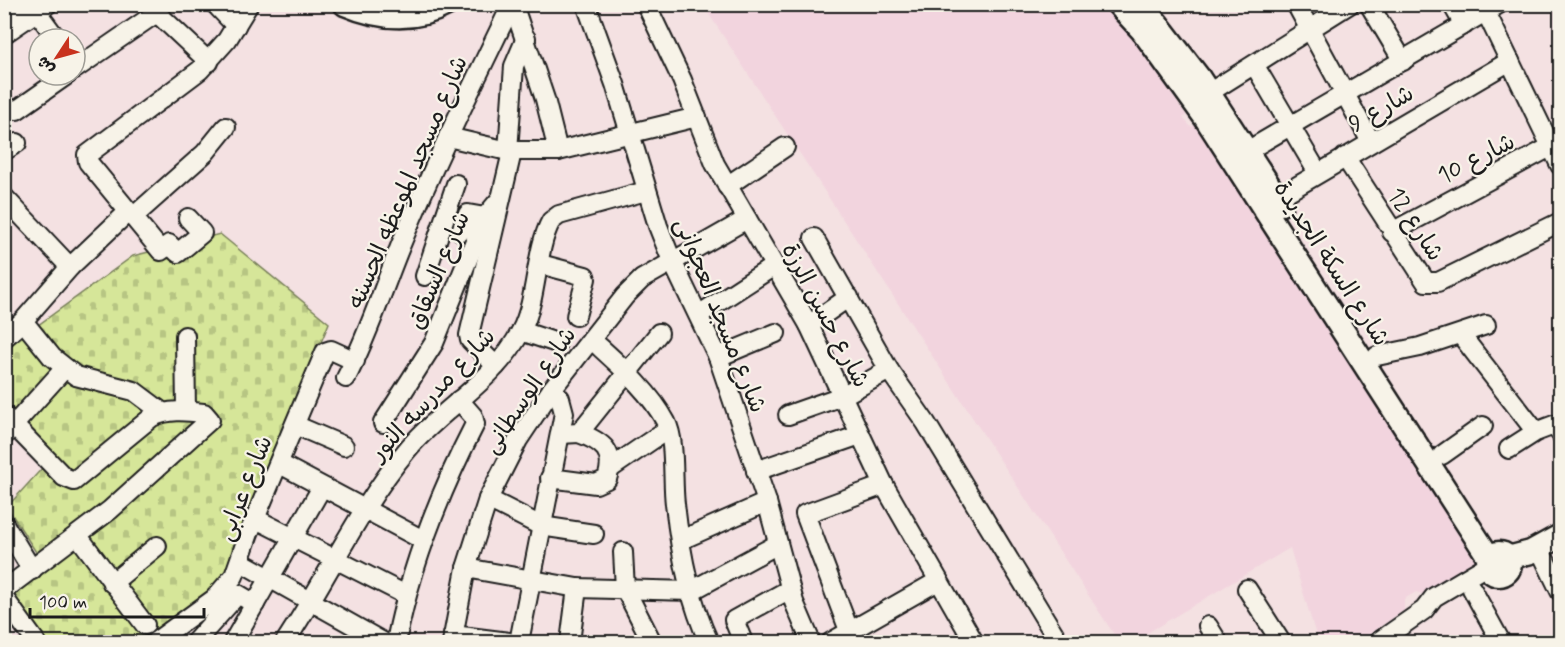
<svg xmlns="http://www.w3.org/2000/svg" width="1565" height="647" font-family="Mynerve,'Playpen Sans Arabic',sans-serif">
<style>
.built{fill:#f2d4de}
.cemetery{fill:url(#cemetery-stones);stroke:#79815a;stroke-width:1.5}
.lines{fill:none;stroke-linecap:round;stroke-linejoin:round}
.minor-casing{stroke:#1c1c1c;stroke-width:22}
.major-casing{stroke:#1c1c1c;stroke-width:27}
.minor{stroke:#f7f3e8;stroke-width:18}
.major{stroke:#f7f3e8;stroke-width:22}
.labels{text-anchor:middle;stroke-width:4.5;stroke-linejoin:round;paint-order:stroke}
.street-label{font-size:24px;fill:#1c1c1c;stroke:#f7f3e8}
</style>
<defs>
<pattern id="cemetery-stones" width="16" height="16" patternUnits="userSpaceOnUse" patternTransform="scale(1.5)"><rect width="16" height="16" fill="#d6e699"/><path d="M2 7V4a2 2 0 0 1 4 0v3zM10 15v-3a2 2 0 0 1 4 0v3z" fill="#b7c583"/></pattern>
</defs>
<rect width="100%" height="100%" fill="#f4e1e2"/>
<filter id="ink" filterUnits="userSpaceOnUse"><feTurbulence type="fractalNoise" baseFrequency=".0167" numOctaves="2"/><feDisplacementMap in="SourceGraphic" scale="12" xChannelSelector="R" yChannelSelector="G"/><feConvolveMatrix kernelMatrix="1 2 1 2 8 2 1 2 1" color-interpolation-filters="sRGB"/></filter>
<g filter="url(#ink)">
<polygon class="built" points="703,5 1108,5 1163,67 1159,76 1186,115 1183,118 1191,127 1198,123 1477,549 1480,566 1426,595 1416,592 1404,599 1404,610 1358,642 1318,642 1290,548 1132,642 1119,642"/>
<polygon class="cemetery" points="220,234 329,323 227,568 216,586 143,642 44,642 10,594 36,552 7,507 55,454 5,403 4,350 133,256"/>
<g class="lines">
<defs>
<g id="minor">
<polyline points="215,4 236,26"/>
<polyline points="513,4 545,99 558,151"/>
<polyline points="586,4 615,84 658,226 672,261 718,357 767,502 794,602 811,642"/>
<polyline points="646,4 682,80 715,164 809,325 884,485 974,642"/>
<polyline points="1296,4 1371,142"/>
<polyline points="1369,4 1403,61"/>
<polyline points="1452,4 1464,25"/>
<polyline points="37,12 57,39"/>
<polyline points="1486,12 1560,165"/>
<polyline points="4,34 48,4"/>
<polyline points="1255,66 1318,173"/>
<polyline points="75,69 152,16 159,15 209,62"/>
<polyline points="1199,99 1350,4"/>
<polyline points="4,104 9,109 17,110 67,75"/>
<polyline points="448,137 508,151 558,151 697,117"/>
<polyline points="4,151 17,143"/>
<polyline points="508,151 514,66 526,38"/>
<polyline points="1247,151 1499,4"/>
<polyline points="1345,157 1426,282 1438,282 1560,222"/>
<polyline points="727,186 785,147"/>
<polyline points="4,197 70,267"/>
<polyline points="1277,198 1510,61"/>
<polyline points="133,217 205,153 226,127"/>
<polyline points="188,218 202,233 178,253 169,244 161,251 88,162 87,155 200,70 227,40 249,4"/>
<polyline points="461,231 468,214 485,217"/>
<polyline points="1392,232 1552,146"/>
<polyline points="814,238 889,370 926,423 1059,642"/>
<polyline points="540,264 585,276 586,279 576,316"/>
<polyline points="425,276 456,184"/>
<polyline points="700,314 774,266"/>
<polyline points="23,321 52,357 76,376 134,391 162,412"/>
<polyline points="809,325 849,297"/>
<polyline points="521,331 557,343"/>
<polyline points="1461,335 1533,428 1538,431 1554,425 1560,433"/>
<polyline points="185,336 186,411"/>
<polyline points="4,338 23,321 70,267 128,212"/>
<path d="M592,340C618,364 649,390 666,422C676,441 672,481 675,504C680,550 689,600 709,642"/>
<polyline points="1377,356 1420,347 1486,325"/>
<polyline points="718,357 776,333"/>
<polyline points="496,366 470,340 469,335 512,152"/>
<path d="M346,378C369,334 383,288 402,242C435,161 474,83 512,4"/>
<path d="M4,415L64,477L74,481L152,417C169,409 186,411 204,413L210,420L110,510L4,590"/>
<polyline points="788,415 842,396 889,370"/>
<polyline points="383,423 434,343 485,217 501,198"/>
<polyline points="295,425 344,446"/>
<polyline points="560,434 579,433 659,333"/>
<polyline points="4,436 65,368"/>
<polyline points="1509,449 1537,431"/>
<polyline points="1442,455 1483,426"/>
<polyline points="280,464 423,540"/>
<polyline points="611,468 668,429"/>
<polyline points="756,471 860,435"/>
<path d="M550,478L596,484L607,479C616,451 603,442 579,433"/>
<polyline points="488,499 541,526 594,534"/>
<polyline points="256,519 406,595"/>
<polyline points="4,524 32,570"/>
<polyline points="78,536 145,625"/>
<polyline points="681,540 767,502"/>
<polyline points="623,552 625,589 652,642"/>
<polyline points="1544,558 1560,591"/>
<polyline points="241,562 383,642"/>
<polyline points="466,568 577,588 691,591 778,544"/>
<polyline points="112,583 157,546"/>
<polyline points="1247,589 1281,642"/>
<polyline points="1472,589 1501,642"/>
<polyline points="4,598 36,642"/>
<polyline points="1208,626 1218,642"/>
<polyline points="850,633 805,514 884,485"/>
<polyline points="453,635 509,642"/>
<polyline points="155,642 214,599 234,576 249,533 325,352 331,350 355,361"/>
<polyline points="195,642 238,594 255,604"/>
<polyline points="233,642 322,487"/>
<path d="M285,642C327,579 358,509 407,450C442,408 495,381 521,331C538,298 535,250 551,221L559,215L646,191"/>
<path d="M396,642C411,565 439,494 475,424L473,416L459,400"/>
<polyline points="452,642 466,568 488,499 518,440 552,389 625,296 642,279 747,219"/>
<polyline points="519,642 564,413 560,398 552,389"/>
<polyline points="570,642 577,588"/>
<polyline points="743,642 734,620 790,589"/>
<polyline points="831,642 938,581"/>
<polyline points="1378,642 1424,610 1434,597 1488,565"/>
</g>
<g id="major">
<path d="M345,4C378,18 414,22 447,4"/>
<polyline points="1118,4 1142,30 1205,117 1490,559"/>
<polyline points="1142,4 1199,78 1281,204"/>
<polyline points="4,16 21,4"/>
<circle cx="1499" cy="564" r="11"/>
<polyline points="1508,558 1531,552 1560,536"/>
</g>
</defs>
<use href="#minor" class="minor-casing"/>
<use href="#major" class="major-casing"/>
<use href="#minor" class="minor"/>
<use href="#major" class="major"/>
</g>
</g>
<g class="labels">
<g class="street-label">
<text transform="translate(1381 108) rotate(-30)" y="8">شارع 9</text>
<text transform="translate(1476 158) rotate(-27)" y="8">شارع 10</text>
<text transform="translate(407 182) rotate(-67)" y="8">شارع مسجد الموعظه الحسنه</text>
<text transform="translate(1416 224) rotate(57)" y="8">شارع 12</text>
<text transform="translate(1332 263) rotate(57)" y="8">شارع السكة الجديدة</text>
<text transform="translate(438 270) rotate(-67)" y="8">شارع السقاق</text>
<text transform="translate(721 315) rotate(68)" y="8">شارع مسجد العجوانى</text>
<text transform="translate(826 315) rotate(62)" y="8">شارع حسن الرزة</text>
<text transform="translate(529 390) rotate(-56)" y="8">شارع الوسطانى</text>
<text transform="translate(432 394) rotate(-47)" y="8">شارع مدرسه النور</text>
<text transform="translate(244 488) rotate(-68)" y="8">شارع عرابى</text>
</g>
</g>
<rect width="1565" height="647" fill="none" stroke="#f7f3e8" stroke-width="24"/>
<rect x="12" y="12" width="1541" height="623" fill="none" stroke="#1c1c1c" stroke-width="2" filter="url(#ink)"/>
<g transform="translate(57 57) rotate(234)"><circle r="28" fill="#f7f3e8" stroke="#9f9d96" stroke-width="1.5"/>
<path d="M0-4.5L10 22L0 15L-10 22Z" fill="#c8321e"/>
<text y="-9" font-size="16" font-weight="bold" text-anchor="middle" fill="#1c1c1c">ش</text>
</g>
<path d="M30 608v9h174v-9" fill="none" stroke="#1c1c1c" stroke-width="3"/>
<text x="39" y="608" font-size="18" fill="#1c1c1c" stroke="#f7f3e8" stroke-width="4.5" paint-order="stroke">100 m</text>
</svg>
